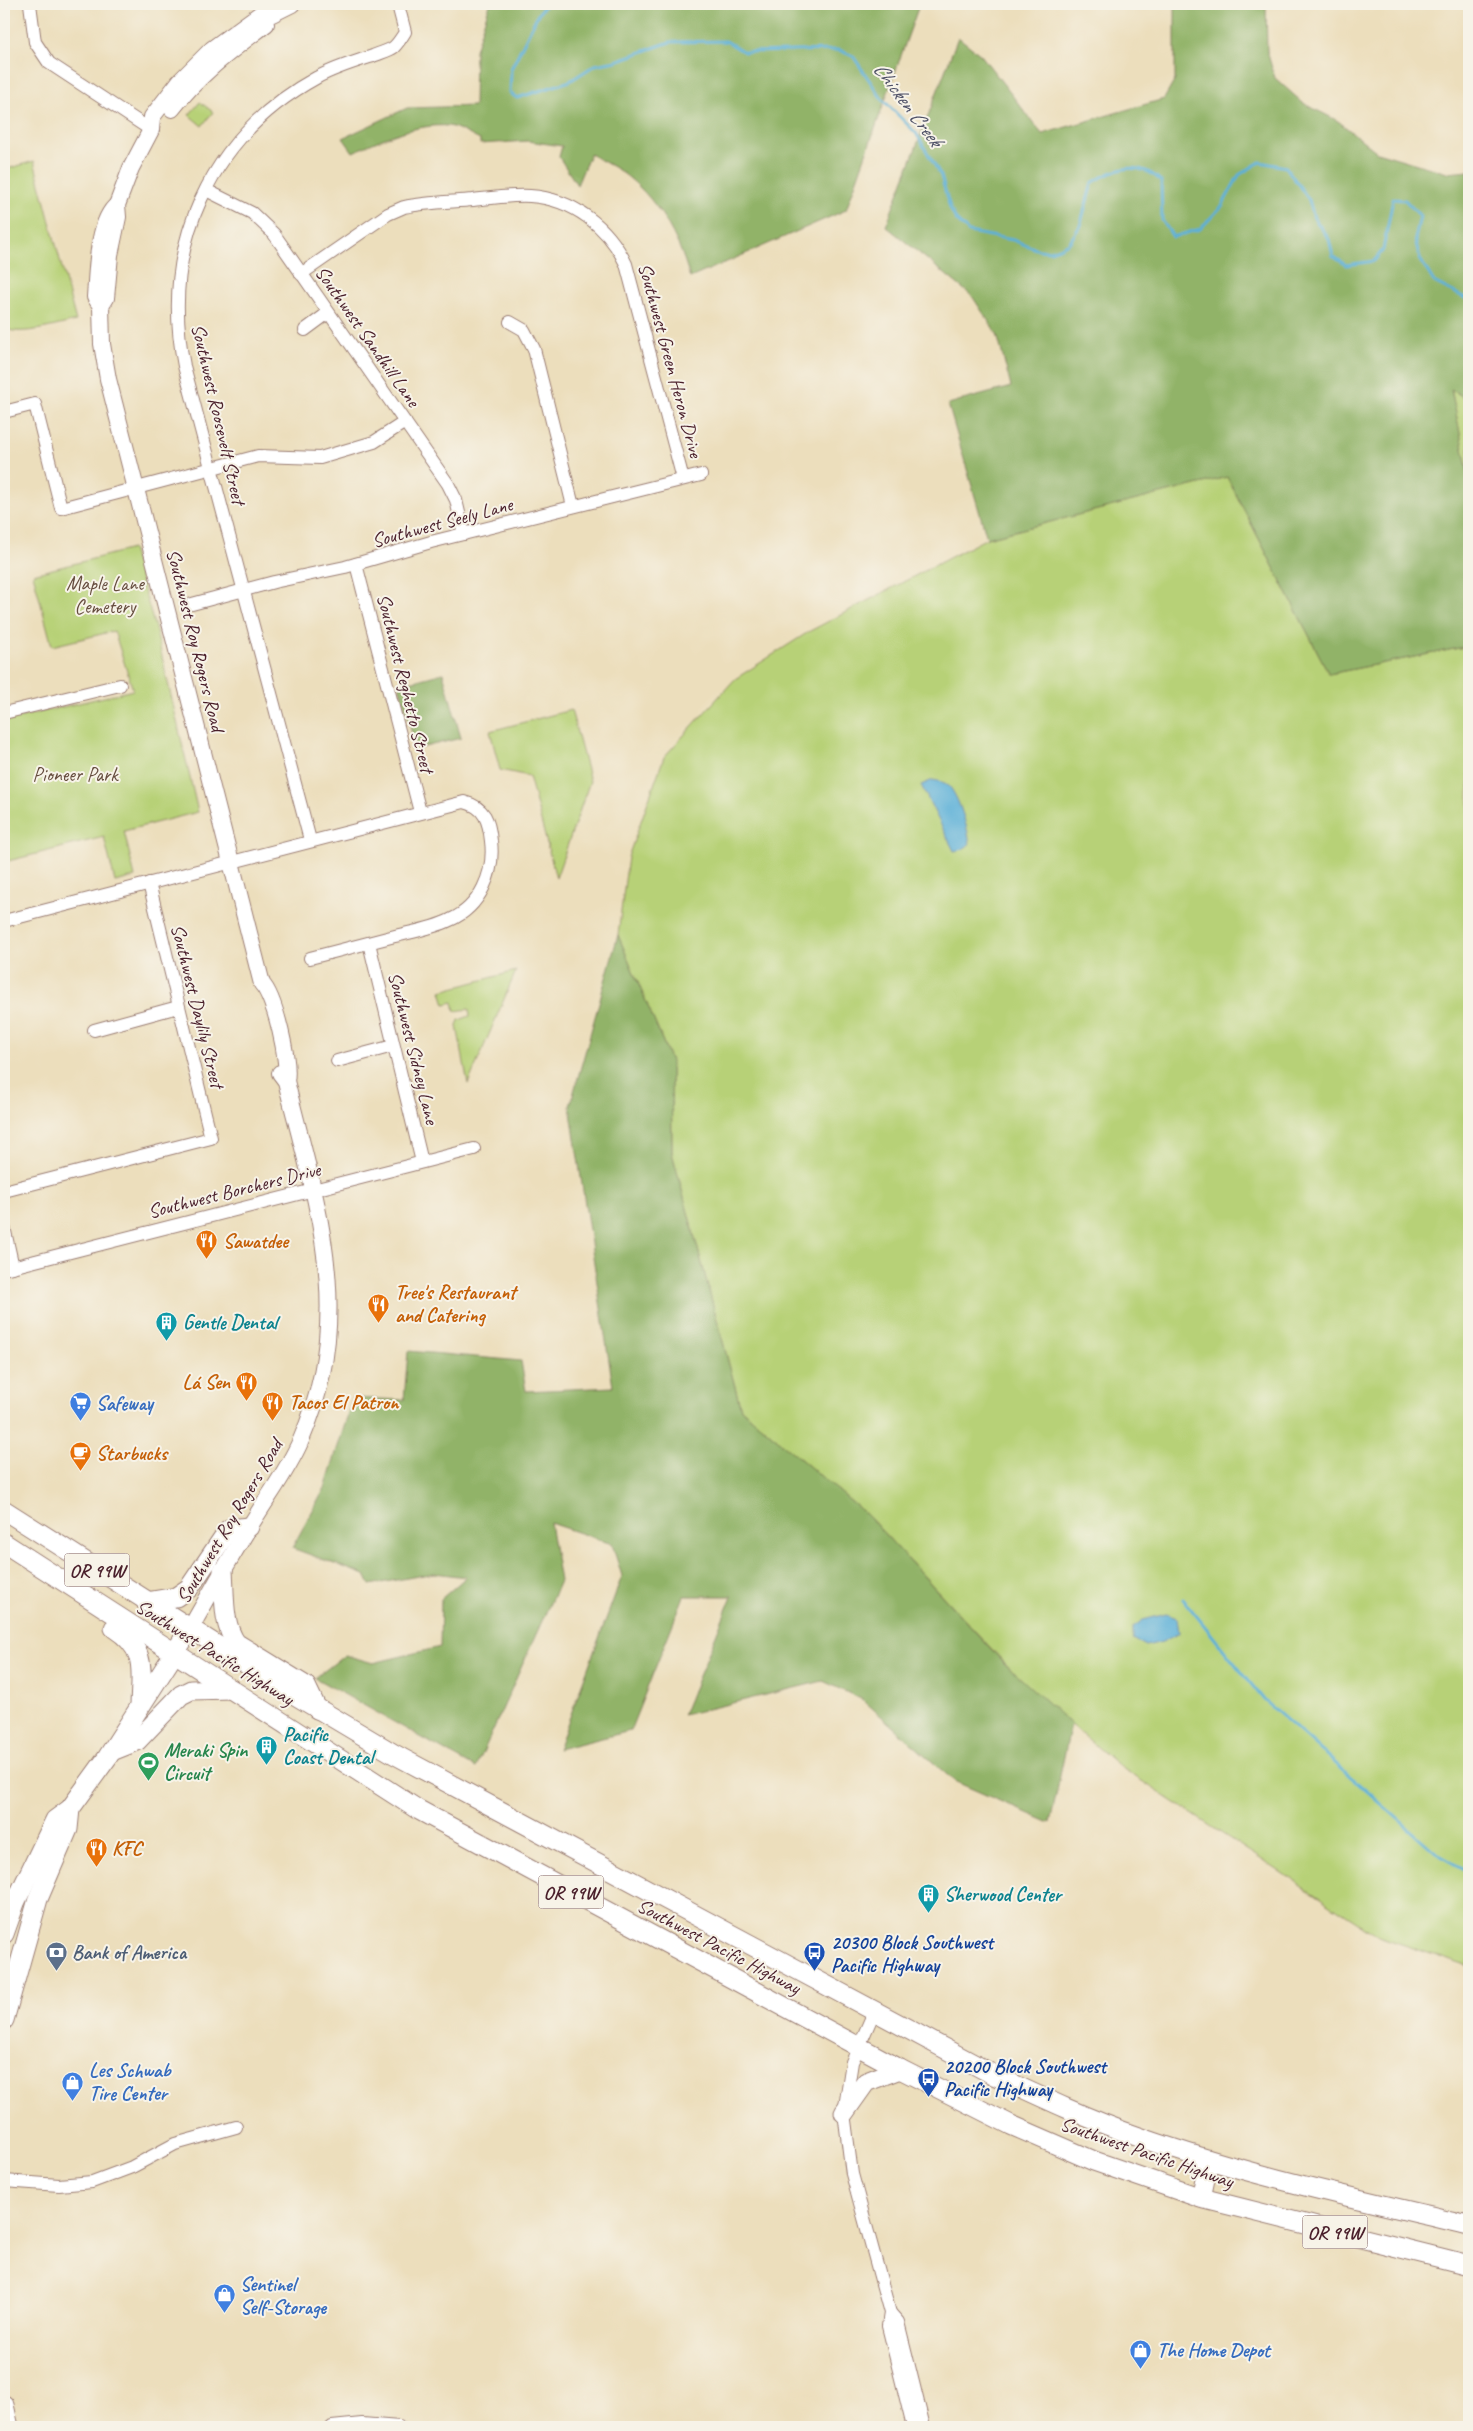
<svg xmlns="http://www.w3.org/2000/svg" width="1473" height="2431" font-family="Caveat,sans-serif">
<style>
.green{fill:#b7d177;stroke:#807851}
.forest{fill:#91b368;stroke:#6e694a}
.water{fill:#5cb0d8;stroke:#536882}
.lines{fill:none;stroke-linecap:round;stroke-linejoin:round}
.stream{stroke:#5cb0d8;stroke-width:3}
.minor-casing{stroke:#9b7e74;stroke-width:14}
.major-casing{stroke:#9b7e74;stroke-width:18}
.highway-casing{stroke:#9b7e74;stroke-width:21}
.minor{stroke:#fff;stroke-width:12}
.major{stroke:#fff;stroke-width:16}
.highway{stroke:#fff;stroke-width:19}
.labels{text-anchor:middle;stroke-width:4;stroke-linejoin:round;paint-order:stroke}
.shield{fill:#f7f3e8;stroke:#7e5f64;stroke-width:1}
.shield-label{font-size:19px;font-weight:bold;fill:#4a1f2b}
.street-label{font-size:20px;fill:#4a1f2b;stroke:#f7f3e8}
.park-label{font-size:20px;fill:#654c3e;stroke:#f7f3e8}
.food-label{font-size:20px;font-weight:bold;fill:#c56008;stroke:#f7f3e8;text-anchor:start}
.culture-label{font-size:20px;font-weight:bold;fill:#0d838f;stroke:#f7f3e8;text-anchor:start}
.shop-label{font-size:20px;font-weight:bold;fill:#366cbe;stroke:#f7f3e8;text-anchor:start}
.leisure-label{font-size:20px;font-weight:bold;fill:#27864d;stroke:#f7f3e8;text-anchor:start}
.transit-label{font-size:20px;font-weight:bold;fill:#164399;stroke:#f7f3e8;text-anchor:start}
.service-label{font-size:20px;font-weight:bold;fill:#4e5e75;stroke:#f7f3e8;text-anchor:start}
.water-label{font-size:21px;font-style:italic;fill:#505268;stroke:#f7f3e8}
</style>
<rect width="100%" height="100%" fill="#f7f3e8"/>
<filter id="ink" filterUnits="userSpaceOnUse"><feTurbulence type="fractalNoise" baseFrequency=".02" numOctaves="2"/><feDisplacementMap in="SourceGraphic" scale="10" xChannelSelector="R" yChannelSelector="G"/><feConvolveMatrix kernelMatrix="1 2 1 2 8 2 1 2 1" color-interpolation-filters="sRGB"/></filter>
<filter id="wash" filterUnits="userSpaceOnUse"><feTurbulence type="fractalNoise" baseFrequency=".0096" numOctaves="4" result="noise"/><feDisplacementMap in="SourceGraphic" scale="20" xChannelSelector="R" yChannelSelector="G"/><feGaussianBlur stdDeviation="1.12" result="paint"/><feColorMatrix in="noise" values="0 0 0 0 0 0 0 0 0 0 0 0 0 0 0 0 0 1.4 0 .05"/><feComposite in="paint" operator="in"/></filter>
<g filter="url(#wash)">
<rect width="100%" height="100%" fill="#ecdebc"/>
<g class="green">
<polygon points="200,102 213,112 202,126 189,115"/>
<path d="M34,161L76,321C58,325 19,337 4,328V170Z"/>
<polygon points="1451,388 1469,401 1469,478"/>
<polygon points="1227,477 1329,674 1469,646 1469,1967 1378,1936 1122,1768 1028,1688 867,1515 741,1409 672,1153 671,1061 618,935 628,857 664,757 735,679 810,631 987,538"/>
<polygon points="132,549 156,631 198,812 124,831 135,877 115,882 104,837 4,862 4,721 133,690 114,631 52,646 33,574"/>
<polygon points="571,710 590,781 556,878 529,776 500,770 490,731"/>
<polygon points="516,971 468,1084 457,1026 459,1020 470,1016 469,1009 455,1011 453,1002 445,1004 441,991"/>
</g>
<g class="forest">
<path d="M490,4H908L918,8L846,210L690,278C679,237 656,196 620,171C611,165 600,160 590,154L577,185L559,157L562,146L528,141L480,144V140C471,136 458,127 448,126C418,123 380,139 353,152L343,138L407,108L474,106L475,50Z"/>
<polygon points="1175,4 1266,4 1267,51 1275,78 1303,103 1338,121 1377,152 1447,173 1469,171 1469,401 1451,389 1469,478 1469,646 1329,674 1227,477 987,538 948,404 1011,387 997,334 972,296 886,226 958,37 981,55 1042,134 1164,99 1175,80"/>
<polygon points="443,673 461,738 416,749 399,685"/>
<polygon points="618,935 671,1061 672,1153 741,1409 867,1515 1005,1664 1071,1724 1050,1823 954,1781 863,1700 823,1681 683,1715 732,1596 684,1596 630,1731 558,1749 622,1576 612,1544 550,1523 560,1581 476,1768 315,1678 345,1655 373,1663 440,1647 441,1599 466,1577 434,1573 370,1585 365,1575 292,1548 325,1488 353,1398 404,1400 408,1351 521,1361 526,1391 613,1387 570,1106"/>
</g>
<g class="water">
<path d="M933,780C938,781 944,782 948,785C959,796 968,829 970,844L963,849L954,851L921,785Z"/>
<polygon points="1166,1614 1177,1618 1179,1633 1162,1642 1146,1646 1133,1639 1133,1627 1143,1620"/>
</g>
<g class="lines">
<g class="stream">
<path d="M546,4L538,14L511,69L510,93L517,98L570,81L595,65L616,61L670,42L726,41L744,52L839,50L853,56L882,99L916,133L941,176L950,208L956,220L969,232L1013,240L1039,250L1050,251L1059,248L1069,243L1080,226L1092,183C1115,168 1139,160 1161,181L1162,220L1173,237L1200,229L1222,206L1239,175L1260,162L1286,167L1309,200L1314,218L1329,239L1333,256L1346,265L1374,261L1383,250L1393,199L1405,200L1420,216L1415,239L1420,259L1434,282L1469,300"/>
<polyline points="1183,1599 1264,1700 1440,1856 1469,1872"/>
</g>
</g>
</g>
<g filter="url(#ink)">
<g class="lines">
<defs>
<g id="minor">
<polyline points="30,4 35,42 49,63 151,130"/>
<polyline points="206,190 252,213 274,234 448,484 456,500 464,534"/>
<path d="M301,274L388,214L404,207C426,202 450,202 473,200C491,198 512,195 530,196C573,199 608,226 626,264L683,479"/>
<polyline points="510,322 524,330 534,349 573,506"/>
<polyline points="305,330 328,313"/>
<polyline points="4,412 35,404 61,508 258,456 320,458 374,442 405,422"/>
<polyline points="356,564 420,812"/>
<polyline points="192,604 274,582 345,567 431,542 701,475"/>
<polyline points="4,713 120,685"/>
<path d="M310,840L184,366C160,247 209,137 316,78C334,68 354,62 373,56C379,53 389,51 394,47C398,43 402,37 405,32L398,5"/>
<path d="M4,921L464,802C485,807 489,821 491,841C495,873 480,907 450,920C432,929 410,932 391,937C364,944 337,951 310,958"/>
<polyline points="369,943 422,1162"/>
<polyline points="94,1030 178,1007"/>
<polyline points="337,1061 393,1046"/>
<polyline points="4,1191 211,1138 149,883"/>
<polyline points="4,1227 13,1267"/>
<polyline points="4,1269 474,1149"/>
<polyline points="874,2012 852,2062 844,2113 852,2174 890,2313 888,2326 913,2427"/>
<polyline points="4,2181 59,2185 92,2182 132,2167 175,2144 236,2127"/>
<polyline points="890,2313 898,2322 924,2427"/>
<polyline points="332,2427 362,2424 399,2427"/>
</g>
<g id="major">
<path d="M172,109C200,73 231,51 266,24"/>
<path d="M117,205C97,221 97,272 95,297L101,306L102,344L108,379L262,984C275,997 290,1063 286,1081"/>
<polyline points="101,306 106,298 110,255 118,217 117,205 131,168 151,130 152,117 180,81 212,49 260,14 272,14 292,4"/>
<path d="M190,1629C211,1592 232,1554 255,1518C271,1492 289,1468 301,1440C356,1315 317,1206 286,1081L280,1073"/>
</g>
<g id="highway">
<path d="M4,1510L295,1695L394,1754L996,2076C1043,2098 1090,2120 1139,2137C1246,2175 1359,2199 1469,2225"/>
<polyline points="4,1543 417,1809 900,2069 1011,2125 1094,2161 1201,2198 1469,2265"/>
<path d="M223,1571C225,1595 222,1623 236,1643L306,1686L317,1709"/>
<polyline points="146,1602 176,1597 189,1588 229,1529 249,1527"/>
<path d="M114,1628C148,1650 141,1670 140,1706"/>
<polyline points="112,1751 137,1741 181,1695 191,1690 231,1689"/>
<polyline points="4,1934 15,1903 55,1820 70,1809 107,1758 190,1629"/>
<polyline points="4,2020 38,1899 68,1829 70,1809"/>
<polyline points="844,2113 866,2082 900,2069"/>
<polyline points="1201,2198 1209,2160"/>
<polyline points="4,2405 9,2427"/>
</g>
</defs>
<use href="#minor" class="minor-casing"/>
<use href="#major" class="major-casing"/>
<use href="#highway" class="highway-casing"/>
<use href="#minor" class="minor"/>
<use href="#major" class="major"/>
<use href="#highway" class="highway"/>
</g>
</g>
<defs>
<symbol id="restaurant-pin" viewBox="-11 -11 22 30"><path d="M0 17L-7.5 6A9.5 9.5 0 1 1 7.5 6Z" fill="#e8710a" stroke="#f7f3e8"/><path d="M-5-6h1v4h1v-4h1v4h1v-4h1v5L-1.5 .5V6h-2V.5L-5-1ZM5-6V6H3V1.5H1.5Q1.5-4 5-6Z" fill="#fff"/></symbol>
<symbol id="building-pin" viewBox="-11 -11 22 30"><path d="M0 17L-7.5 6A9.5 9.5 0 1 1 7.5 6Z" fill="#0f9aa8" stroke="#f7f3e8"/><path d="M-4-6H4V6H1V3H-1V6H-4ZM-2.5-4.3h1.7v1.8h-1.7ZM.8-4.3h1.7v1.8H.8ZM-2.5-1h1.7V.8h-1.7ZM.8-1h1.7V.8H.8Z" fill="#fff"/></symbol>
<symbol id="supermarket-pin" viewBox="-11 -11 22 30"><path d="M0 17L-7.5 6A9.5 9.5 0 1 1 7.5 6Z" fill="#3f7fe0" stroke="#f7f3e8"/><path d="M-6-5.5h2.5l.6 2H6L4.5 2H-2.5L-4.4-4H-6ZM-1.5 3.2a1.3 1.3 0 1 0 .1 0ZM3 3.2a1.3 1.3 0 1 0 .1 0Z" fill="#fff"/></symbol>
<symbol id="cafe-pin" viewBox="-11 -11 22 30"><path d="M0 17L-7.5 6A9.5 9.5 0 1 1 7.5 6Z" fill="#e8710a" stroke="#f7f3e8"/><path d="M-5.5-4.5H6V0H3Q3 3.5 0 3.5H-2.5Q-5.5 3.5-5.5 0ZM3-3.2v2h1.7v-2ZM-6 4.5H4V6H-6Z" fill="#fff"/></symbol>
<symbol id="stadium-pin" viewBox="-11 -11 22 30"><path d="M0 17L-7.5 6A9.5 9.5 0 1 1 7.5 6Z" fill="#2e9e5b" stroke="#f7f3e8"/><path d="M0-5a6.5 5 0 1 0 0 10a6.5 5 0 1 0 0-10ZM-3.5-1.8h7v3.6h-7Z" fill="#fff"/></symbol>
<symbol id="bank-pin" viewBox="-11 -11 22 30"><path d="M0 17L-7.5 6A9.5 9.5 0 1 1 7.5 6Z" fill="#5c6f8a" stroke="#f7f3e8"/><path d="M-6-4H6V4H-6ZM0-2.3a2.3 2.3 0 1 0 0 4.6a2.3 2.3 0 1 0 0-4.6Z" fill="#fff"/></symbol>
<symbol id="bus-pin" viewBox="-11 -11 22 30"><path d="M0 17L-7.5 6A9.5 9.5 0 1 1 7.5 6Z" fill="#1a4fb4" stroke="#f7f3e8"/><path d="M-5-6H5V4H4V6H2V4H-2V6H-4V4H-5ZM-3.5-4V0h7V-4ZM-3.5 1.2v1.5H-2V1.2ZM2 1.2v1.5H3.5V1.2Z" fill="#fff"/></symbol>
<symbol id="shop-pin" viewBox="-11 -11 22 30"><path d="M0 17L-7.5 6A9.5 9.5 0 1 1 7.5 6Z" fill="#3f7fe0" stroke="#f7f3e8"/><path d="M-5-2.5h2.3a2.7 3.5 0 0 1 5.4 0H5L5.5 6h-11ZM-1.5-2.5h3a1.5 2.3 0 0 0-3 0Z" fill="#fff"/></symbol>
</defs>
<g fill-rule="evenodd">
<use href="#restaurant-pin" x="194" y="1228" width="25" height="34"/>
<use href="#restaurant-pin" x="366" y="1292" width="25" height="34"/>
<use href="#building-pin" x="154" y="1310" width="25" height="34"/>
<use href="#restaurant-pin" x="234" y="1370" width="25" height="34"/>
<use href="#restaurant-pin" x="260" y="1390" width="25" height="34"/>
<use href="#supermarket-pin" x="68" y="1390" width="25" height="34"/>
<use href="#cafe-pin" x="68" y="1440" width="25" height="34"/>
<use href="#building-pin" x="254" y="1734" width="25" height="34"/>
<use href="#stadium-pin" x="136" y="1750" width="25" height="34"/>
<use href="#restaurant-pin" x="84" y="1836" width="25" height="34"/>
<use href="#building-pin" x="916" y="1882" width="25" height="34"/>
<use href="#bank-pin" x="44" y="1940" width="25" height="34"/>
<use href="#bus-pin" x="802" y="1940" width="25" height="34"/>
<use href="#bus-pin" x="916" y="2066" width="25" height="34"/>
<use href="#shop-pin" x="60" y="2070" width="25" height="34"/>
<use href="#shop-pin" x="212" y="2282" width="25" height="34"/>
<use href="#shop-pin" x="1128" y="2338" width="25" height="34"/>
</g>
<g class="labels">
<g class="shield">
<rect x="64.5" y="1553.5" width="65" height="33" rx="4"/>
<rect x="538.5" y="1875.5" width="65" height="33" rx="4"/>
<rect x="1302.5" y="2215.5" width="65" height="33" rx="4"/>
</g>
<g class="shield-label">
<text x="97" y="1577">OR 99W</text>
<text x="571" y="1899">OR 99W</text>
<text x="1335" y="2239">OR 99W</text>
</g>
<g class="street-label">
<text transform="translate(368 336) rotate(55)" y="7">Southwest Sandhill Lane</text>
<text transform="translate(671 360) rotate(75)" y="7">Southwest Green Heron Drive</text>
<text transform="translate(219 414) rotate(77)" y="7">Southwest Roosevelt Street</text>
<text transform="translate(442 522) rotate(-15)" y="7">Southwest Seely Lane</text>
<text transform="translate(196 640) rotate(76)" y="7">Southwest Roy Rogers Road</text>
<text transform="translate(406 683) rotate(76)" y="7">Southwest Reghetto Street</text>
<text transform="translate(198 1006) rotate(76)" y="7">Southwest Daylily Street</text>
<text transform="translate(414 1048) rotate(76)" y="7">Southwest Sidney Lane</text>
<text transform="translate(234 1190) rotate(-14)" y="7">Southwest Borchers Drive</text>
<text transform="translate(229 1521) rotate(-59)" y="7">Southwest Roy Rogers Road</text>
<text transform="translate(215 1652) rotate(32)" y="7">Southwest Pacific Highway</text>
<text transform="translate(719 1946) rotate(28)" y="7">Southwest Pacific Highway</text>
<text transform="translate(1147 2152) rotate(19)" y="7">Southwest Pacific Highway</text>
</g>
<g class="park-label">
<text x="105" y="590">Maple Lane<tspan x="105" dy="23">Cemetery</tspan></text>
<text x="75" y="781">Pioneer Park</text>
</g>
<g class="food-label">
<text x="223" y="1248">Sawatdee</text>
<text x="395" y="1299">Tree's Restaurant<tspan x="395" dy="23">and Catering</tspan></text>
<text x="230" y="1389" text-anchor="end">Lá Sen</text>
<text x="289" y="1409">Tacos El Patron</text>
<text x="96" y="1460">Starbucks</text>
<text x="112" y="1855">KFC</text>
</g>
<g class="culture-label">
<text x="183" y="1329">Gentle Dental</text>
<text x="283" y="1741">Pacific<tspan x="283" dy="23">Coast Dental</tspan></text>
<text x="944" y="1901">Sherwood Center</text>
</g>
<g class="shop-label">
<text x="96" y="1410">Safeway</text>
<text x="89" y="2077">Les Schwab<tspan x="89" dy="23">Tire Center</tspan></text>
<text x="240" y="2291">Sentinel<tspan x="240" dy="23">Self-Storage</tspan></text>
<text x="1157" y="2357">The Home Depot</text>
</g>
<g class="leisure-label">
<text x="164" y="1757">Meraki Spin<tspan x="164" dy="23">Circuit</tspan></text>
</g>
<g class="transit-label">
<text x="831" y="1949">20300 Block Southwest<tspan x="831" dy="23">Pacific Highway</tspan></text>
<text x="944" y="2073">20200 Block Southwest<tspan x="944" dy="23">Pacific Highway</tspan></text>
</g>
<g class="service-label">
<text x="72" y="1959">Bank of America</text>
</g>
<g class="water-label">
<text transform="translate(908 104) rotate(53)" y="7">Chicken Creek</text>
</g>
</g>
<rect width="1473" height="2431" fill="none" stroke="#f7f3e8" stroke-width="20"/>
</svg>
